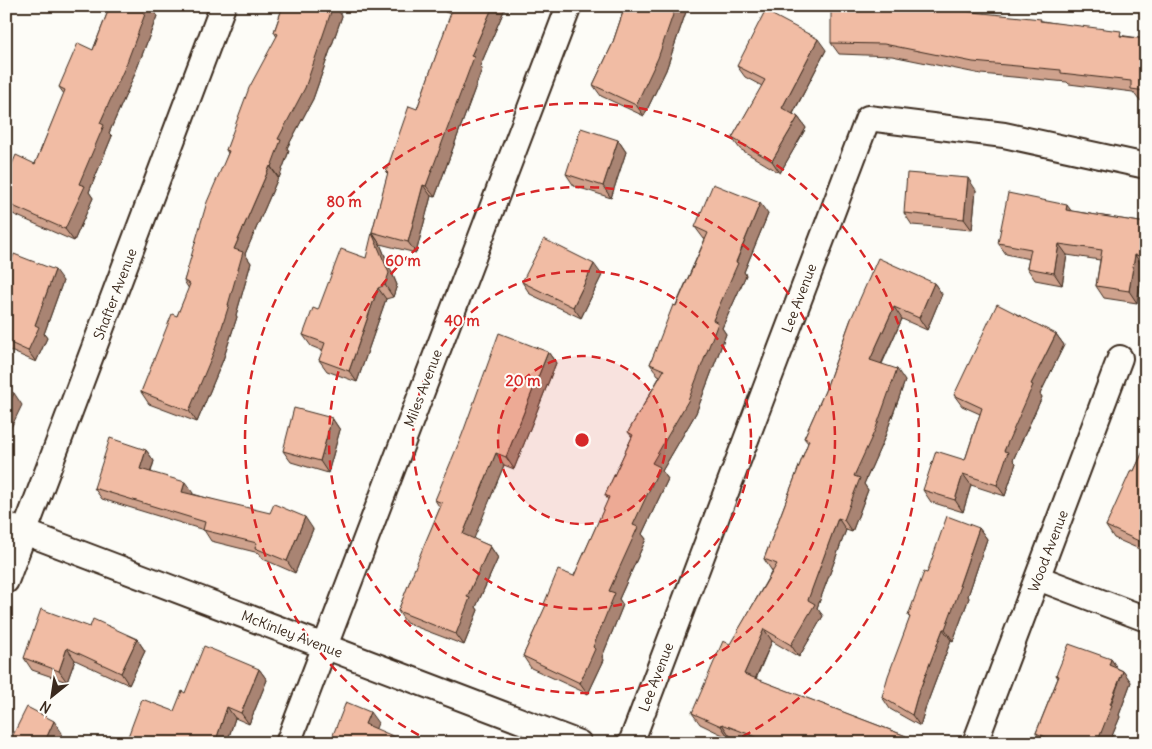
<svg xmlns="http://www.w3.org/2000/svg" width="1152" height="749" font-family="Delius,sans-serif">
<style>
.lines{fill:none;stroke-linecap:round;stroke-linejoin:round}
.street-casing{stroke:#3b2a1e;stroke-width:28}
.street{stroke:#fdfcf7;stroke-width:24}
.wall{fill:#cfa28d;stroke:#3b2a1e}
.shaded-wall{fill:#a98473;stroke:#3b2a1e}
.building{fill:#f1bca4;stroke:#3b2a1e}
.ring{fill:none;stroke:#d62828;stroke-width:2.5;stroke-dasharray:9 6}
.labels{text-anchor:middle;stroke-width:4;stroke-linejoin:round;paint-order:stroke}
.street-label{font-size:14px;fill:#3b2a1e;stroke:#fdfcf7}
.centre{fill:#d62828;stroke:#fdfcf7;stroke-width:2.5}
.ring-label{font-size:15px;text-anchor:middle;font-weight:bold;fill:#d62828;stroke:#fdfcf7;stroke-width:4;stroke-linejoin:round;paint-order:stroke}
</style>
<rect width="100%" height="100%" fill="#fdfcf7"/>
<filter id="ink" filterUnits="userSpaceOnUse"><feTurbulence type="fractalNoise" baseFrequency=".02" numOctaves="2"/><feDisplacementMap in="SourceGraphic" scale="10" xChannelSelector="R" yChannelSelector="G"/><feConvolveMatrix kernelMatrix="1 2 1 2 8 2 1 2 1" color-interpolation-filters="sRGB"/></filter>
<g filter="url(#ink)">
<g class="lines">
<defs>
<g id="street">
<polyline points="6,525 579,743"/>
<polyline points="1038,578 1146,619"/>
<polyline points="6,581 223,6"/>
<polyline points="288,743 569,6"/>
<polyline points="631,743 868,118 1004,135 1146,166"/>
<polyline points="975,743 1120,358"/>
</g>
</defs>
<use href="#street" class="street-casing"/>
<use href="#street" class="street"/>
</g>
<g class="wall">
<polygon points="110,6 157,6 155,13 157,16 134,76 109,133 112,136 89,192 93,198 74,241 6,211 6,178 35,164 64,94 59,87 93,50"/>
<polygon points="283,6 335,6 342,16 313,99 287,148 289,151 279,178 278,178 245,254 251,263 236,315 237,317 223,360 197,422 149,404 141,392 177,316 189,289 184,281 228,153 226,150 277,37 274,32"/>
<polygon points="442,6 506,6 480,66 482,69 435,197 431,196 416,253 380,244 372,232 388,174 386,172 417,109 451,14 445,12"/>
<polygon points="625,6 688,6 666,70 644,116 601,96 593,85 612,45"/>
<polygon points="963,11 1043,21 1125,36 1146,39 1146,101 1139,100 1133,92 1069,84 1067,82 981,74 892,56 839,54 831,43"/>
<polygon points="826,50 793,114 798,117 806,128 780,173 740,149 732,138 762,86 745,77 737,66"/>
<polygon points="618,140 626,152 611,198 574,186 566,174"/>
<polygon points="976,190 972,230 912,225 904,213"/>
<polygon points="1071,211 1146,223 1146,267 1143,267 1137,303 1104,298 1096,286 1100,260 1067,255 1062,285 1035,280 1027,268 1029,259 1006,254 998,243"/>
<polygon points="768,214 744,272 746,275 722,328 726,334 696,413 662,471 668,479 642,534 646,539 619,599 623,605 602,657 604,660 588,694 531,668 523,656 546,606 544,604 574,576 608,500 605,495 632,437 628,432 660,376 658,375 650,364 705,239 704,239 695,227"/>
<polygon points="380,244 397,285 393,297 386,299 357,382 327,371 319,360 323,351 311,346 303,335 318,310 366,258"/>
<polygon points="6,275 63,281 44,334 47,338 36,362 6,349 6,302 8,297 6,294"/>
<polygon points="602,275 581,318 530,294 522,282"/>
<polygon points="934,283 942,294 927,330 902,319 882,364 905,381 884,439 864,484 868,490 852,532 846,530 817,608 823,616 799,657 772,641 756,679 906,736 911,743 749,743 730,736 729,738 700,724 692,713 772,571 764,559 808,443 804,438 825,391 851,319"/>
<polygon points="1056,334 1064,345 1040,394 1042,397 1013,460 1016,463 1005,496 971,485 963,512 931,502 923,490 965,460 980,414 962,406 954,395"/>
<polygon points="548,352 556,363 514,469 504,465 473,539 490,546 498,558 476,607 478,610 464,645 406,623 398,611 440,508 435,500"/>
<polygon points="332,418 340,430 328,473 291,462 283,451"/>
<polygon points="1146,445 1146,552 1114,538 1106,526 1134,471"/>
<polygon points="146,450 154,461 151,472 193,494 313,529 295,573 263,559 259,553 211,541 204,530 102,499 94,488"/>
<polygon points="979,528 987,539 968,596 969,598 953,641 951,640 925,709 920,726 890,709 882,697 910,618 908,616 927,573"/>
<polygon points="90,627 137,639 145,651 129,685 75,660 67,682 32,670 24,658"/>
<polygon points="1111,659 1117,668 1123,671 1131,682 1119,715 1120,717 1109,743 1043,743 1036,733 1058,678 1056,675"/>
<polygon points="259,669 267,680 249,724 235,718 227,743 108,743 126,742 174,711 185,693"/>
</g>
<g class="shaded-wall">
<polygon points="148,6 157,6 155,13 157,16 134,76 109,133 112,136 89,192 93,198 74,241 65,229 79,184 100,123"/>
<polygon points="333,6 335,6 342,16 313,99 287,148 289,151 279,178 271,167 278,139"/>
<polygon points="493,6 506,6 480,66 482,69 435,197 426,186 471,56"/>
<polygon points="676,6 688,6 666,70 644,116 636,105"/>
<polygon points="818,39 826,50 790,119 782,108"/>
<polygon points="798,117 806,128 780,173 772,161"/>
<polygon points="618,140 626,152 611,198 603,186"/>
<polygon points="270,166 278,178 245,254 251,263 236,315 237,317 223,360 197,422 189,411 228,305 234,249"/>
<polygon points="968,178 976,190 972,230 964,219"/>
<polygon points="423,185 431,196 416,253 408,242"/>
<polygon points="760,203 768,214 744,272 746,275 722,328 726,334 696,413 662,471 668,479 642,534 646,539 619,599 623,605 602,657 604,660 588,694 580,683 593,647 609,591 633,525 652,463 713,320"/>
<polygon points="1067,205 1075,216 1066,210"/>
<polygon points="372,233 380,244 397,285 393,297 385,285"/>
<polygon points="1059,244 1067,255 1062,285 1054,273"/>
<polygon points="1135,255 1143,267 1137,303 1129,291"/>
<polygon points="594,264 602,275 581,318 573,307"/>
<polygon points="55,270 63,281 44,334 47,338 36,362 28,351 35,325"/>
<polygon points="934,283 942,294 927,330 919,318"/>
<polygon points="378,288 386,299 357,382 349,371"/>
<polygon points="894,307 902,319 878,371 870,360"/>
<polygon points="1056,334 1064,345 1040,394 1042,397 1013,460 1016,463 1005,496 997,485 1004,451 1031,384"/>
<polygon points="548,352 556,363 514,469 506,457"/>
<polygon points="897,369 905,381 884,439 864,484 868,490 852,532 844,520 854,476"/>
<polygon points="14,393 22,405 6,438 6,409"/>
<polygon points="332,418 340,430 328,473 320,461"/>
<polygon points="146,450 154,461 148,480 140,469"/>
<polygon points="496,453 504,465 471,546 463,534"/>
<polygon points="963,474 971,485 963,512 955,500"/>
<polygon points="185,482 193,493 190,503 182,492"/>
<polygon points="305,517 313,529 295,573 287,561"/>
<polygon points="838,518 846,530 817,608 823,616 799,657 791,645"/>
<polygon points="979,528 987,539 968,596 969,598 953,641 945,629 959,586"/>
<polygon points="1144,536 1146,539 1146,549 1141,542"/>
<polygon points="490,546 498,558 476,607 478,610 464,645 456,634 467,597"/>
<polygon points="764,629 772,641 752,686 744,674"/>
<polygon points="943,629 951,640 925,709 920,726 912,715 917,697"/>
<polygon points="137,639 145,651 129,685 121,673"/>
<polygon points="67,648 75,660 67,682 59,671"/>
<polygon points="1111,659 1119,671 1109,665"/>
<polygon points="259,669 267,680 249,724 241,713"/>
<polygon points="1123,671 1131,682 1119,715 1120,717 1109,743 1097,743"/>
<polygon points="227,707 235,718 227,743 218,743 216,740"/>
<polygon points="370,712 378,723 373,736 365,724"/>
<polygon points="54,721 62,733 58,743 44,743"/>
<polygon points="722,724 730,736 729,738 721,726"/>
<polygon points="906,736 911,743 904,743"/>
</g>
<g class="building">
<polygon points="110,6 148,6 126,65 100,123 104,125 79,184 85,186 65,229 6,203 6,178 16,155 35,164 65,90 59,87 78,43 93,50"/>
<polygon points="283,6 333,6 305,88 278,139 281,140 271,167 270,166 234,249 243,252 228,305 229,305 215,349 189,411 141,392 172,314 177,316 190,284 184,281 207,202 229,151 226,150 249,88 278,34 274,32"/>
<polygon points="451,6 493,6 471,56 474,57 426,186 423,185 408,242 372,232 388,172 386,172 409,106 417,109 453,7"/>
<polygon points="625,6 676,6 658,58 636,105 593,85 612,45"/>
<polygon points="831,6 942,6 963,11 1041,19 1040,21 1121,31 1120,36 1146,39 1146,91 1131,89 1131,81 1061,73 1061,70 973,62 884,44 831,43"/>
<polygon points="765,11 818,39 782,108 798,117 772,161 732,138 765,80 737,66"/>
<polygon points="581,128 618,140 603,186 566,174"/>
<polygon points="907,173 968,178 964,219 904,213"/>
<polygon points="713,184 760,203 736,262 738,263 713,320 718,323 688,401 652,463 660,467 633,525 638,527 609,591 615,593 593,647 595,649 580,683 523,656 546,605 544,604 558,570 574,576 609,497 605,495 633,435 628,432 664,370 650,364 673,305 676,306 708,233 695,227"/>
<polygon points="1008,193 1067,205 1066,210 1146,223 1146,257 1135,255 1129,291 1096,286 1102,250 1059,244 1054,273 1027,268 1031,249 998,243"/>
<polygon points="372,233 389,273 385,285 378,288 349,371 319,360 325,343 303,335 313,308 318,310 341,249 366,258"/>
<polygon points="544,239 594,264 573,307 522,282"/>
<polygon points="14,254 55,270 35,325 39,327 28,351 6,341 6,302 11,291 6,289 6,275"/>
<polygon points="878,258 934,283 919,318 894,307 870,360 897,369 876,428 854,476 860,478 844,520 838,518 808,600 815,604 791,645 764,629 744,674 906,736 904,743 772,743 722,724 721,726 692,713 723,641 730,644 777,564 764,559 809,440 804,438 825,391 851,319"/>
<polygon points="997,304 1056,334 1031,384 1033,385 1004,451 1008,452 997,485 963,474 955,500 923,490 936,451 965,460 982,408 954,395"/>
<polygon points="499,333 548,352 506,457 496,453 463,534 490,546 467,597 470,598 456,634 398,611 422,550 442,503 435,500 462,435"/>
<polygon points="6,390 14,393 6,409"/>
<polygon points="294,408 332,418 320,461 283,451"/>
<polygon points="110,438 146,450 140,469 185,482 182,492 270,513 274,504 305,517 287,561 255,548 257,543 203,530 205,522 94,488"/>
<polygon points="1146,445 1146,537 1144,536 1141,542 1106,526 1131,470 1134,471"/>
<polygon points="947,516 979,528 959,586 961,586 945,629 943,629 917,697 912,715 882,697 888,676 910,617 908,616 924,572 927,573"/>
<polygon points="41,609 90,627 93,619 137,639 121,673 67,648 59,671 24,658"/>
<polygon points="1069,644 1111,659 1109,665 1123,671 1110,704 1112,705 1097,743 1060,743 1036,733 1059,676 1056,675"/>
<polygon points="204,646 259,669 241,713 227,707 216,740 213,739 212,743 108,743 112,735 126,742 142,699 174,711 182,691 185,693"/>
<polygon points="346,702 370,712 365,724 409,743 338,743 331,740"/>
<polygon points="27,707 54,721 44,743 9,743"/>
</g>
</g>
<circle cx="582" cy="440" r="84" fill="#d62828" fill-opacity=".12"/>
<g class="ring">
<circle cx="582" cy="440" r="84"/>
<circle cx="582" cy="440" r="169"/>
<circle cx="582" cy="440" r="253"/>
<path d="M432 742A337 337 0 1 1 732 742"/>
</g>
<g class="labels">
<g class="street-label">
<text transform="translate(115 294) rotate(-69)" y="5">Shafter Avenue</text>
<text transform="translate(799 298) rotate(-69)" y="5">Lee Avenue</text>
<text transform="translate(423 388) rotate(-69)" y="5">Miles Avenue</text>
<text transform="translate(1048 551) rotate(-69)" y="5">Wood Avenue</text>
<text transform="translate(292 634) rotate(21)" y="5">McKinley Avenue</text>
<text transform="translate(656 677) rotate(-69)" y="5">Lee Avenue</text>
</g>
</g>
<circle cx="582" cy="440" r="8" class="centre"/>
<g class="ring-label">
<text x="344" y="207">80 m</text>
<text x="403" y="266">60 m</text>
<text x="462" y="326">40 m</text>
<text x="523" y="386">20 m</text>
</g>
<rect width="1152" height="749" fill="none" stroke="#fdfcf7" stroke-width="25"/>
<rect x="12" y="12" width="1127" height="724" fill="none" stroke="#3b2a1e" stroke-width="2" filter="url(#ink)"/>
<g transform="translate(52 696) rotate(210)" stroke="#fdfcf7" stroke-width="4" paint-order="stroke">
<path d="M0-4L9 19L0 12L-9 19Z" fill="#3b2a1e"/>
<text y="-8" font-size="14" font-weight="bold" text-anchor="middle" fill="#3b2a1e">N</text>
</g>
</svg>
